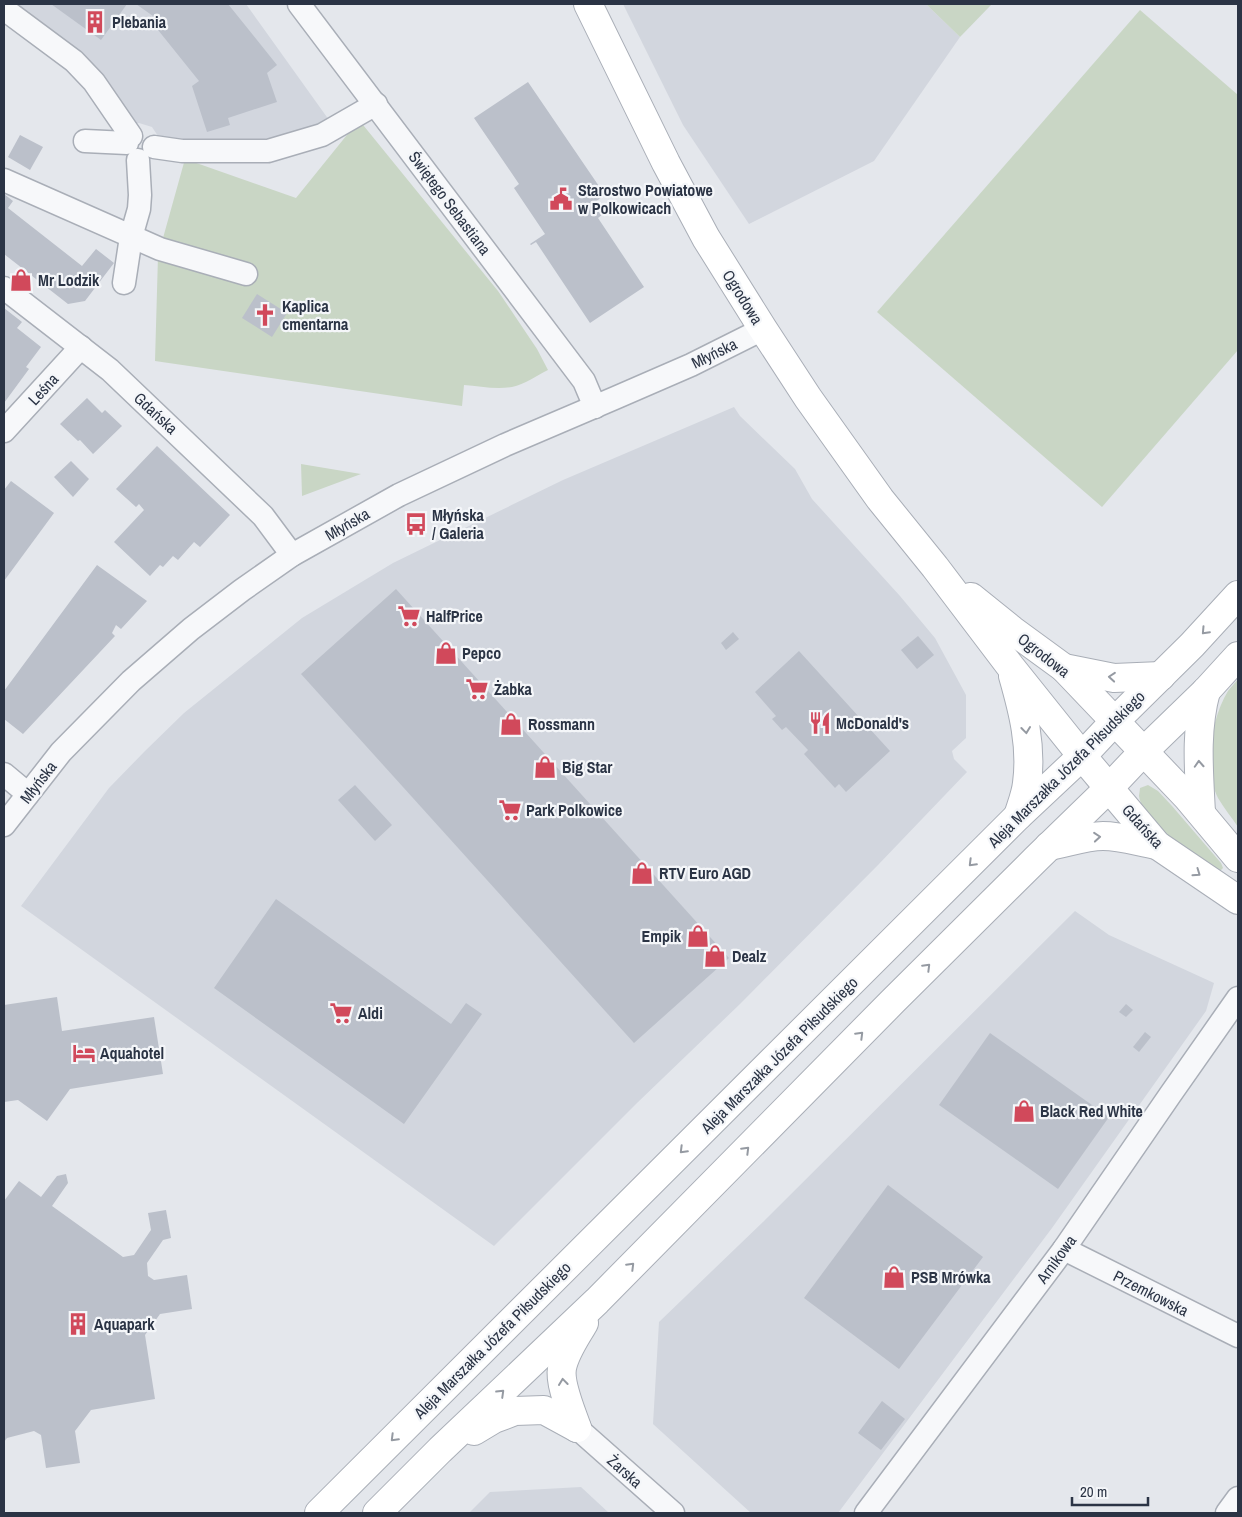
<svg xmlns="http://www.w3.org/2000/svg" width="1242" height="1517" font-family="'Archivo Narrow',sans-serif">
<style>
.built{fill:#d2d6de}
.green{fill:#c9d6c5}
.building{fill:#bbc0ca}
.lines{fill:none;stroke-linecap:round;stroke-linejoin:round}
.street-casing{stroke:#a9aeb7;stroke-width:25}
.secondary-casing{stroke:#a9aeb7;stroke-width:30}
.street{stroke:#f7f8fa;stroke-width:22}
.secondary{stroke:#fff;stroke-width:28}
.oneway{stroke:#959aa2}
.labels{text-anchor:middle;stroke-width:4.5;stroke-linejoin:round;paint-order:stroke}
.poi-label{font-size:16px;font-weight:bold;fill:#2b3445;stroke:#f4f6f9;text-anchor:start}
.street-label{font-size:16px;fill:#2b3445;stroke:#f4f6f9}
</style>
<rect width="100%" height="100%" fill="#e4e7ec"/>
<g class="built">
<polygon points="8,4 246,4 329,120 295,133 255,141 203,144 160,139 152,127 139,123 134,124"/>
<polygon points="623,4 926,4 960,37 874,161 749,224 683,125"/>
<polygon points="734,407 740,416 795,469 812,499 900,596 935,638 966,695 966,738 952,751 954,759 967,772 878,865 740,1004 637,1103 494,1246 21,906 109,788 145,751 184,713 302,618 393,563 563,480"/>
<polygon points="1075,911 1109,935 1214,983 1206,1011 1052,1228 838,1513 751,1513 653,1424 659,1322 765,1220"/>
<polygon points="581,1487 609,1513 469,1513 490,1492"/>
</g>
<g class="green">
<polygon points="926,4 992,4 960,37"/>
<polygon points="1140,10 1238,95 1238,350 1102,507 877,312"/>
<path d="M359,120L498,291L537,349L548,370C536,376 525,384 512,387C496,390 479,386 464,385L462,406L155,361L158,256L185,159L296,198Z"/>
<polygon points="301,464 361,474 302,496"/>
<path d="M1238,679V827C1232,818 1224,808 1218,798C1203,768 1211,719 1228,691C1231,687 1235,683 1238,679Z"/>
<path d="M1148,785L1158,791L1172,806L1221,863L1223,868L1218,873C1197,857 1143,824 1139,796C1139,796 1140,789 1140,788Z"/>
</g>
<g class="building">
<polygon points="51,4 127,4 101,40"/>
<polygon points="136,4 228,4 277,65 267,73 277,102 228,118 230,125 207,132 192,86 199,81 150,20 153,16"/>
<polygon points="528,82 605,195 595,202 603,214 598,218 644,287 590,323 536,242 531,245 530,244 545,234 514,188 519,184 474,118"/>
<polygon points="20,135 43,147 30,170 8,157"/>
<polygon points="4,194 13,201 8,208 82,266 96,249 114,263 85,301 68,304 4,254"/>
<polygon points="257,294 287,313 272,337 242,318"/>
<polygon points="4,308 22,322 17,328 41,347 26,367 29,369 4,403"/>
<polygon points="87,398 102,413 105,410 122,426 93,454 80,440 78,441 60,424"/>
<polygon points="157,446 230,515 200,547 194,542 178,560 173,556 163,567 160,565 150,576 114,542 144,510 139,504 136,507 116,489"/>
<polygon points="71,461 89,479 73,497 54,477"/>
<polygon points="11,481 54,513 4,581 4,490"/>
<polygon points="97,565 147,601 121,629 116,625 112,633 115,636 23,734 4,719 4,691"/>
<polygon points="396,589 729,958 634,1043 301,674"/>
<polygon points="733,632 739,639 726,650 721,643"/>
<polygon points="918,636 934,655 917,669 901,650"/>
<polygon points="799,651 890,751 846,792 839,784 835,788 804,754 808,750 786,727 782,730 772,719 776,716 755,692"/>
<polygon points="355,785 392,825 375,841 338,800"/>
<polygon points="276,899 451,1024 466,1003 482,1014 404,1124 214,988"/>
<polygon points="57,997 62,1031 154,1017 163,1074 70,1089 47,1121 18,1100 4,1102 4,1005"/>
<polygon points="1126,1004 1133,1010 1126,1017 1119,1012"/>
<polygon points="1145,1032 1151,1037 1139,1052 1133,1047"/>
<polygon points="990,1033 1109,1117 1058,1189 939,1105"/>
<polygon points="66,1174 68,1183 52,1206 123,1257 134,1255 151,1230 148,1213 166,1210 171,1238 163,1240 147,1263 148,1276 154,1280 187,1275 192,1309 160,1314 145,1335 155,1399 91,1410 75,1431 80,1463 46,1468 41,1435 34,1431 7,1438 4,1442 4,1201 19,1181 41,1197 57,1176"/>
<polygon points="888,1185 983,1257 899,1369 804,1298"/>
<polygon points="882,1401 905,1419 881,1450 858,1433"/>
</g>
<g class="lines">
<defs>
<g id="street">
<polyline points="299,4 584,381 595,407"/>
<polyline points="4,9 74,61 94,82 131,136"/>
<polyline points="85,141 127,143"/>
<polyline points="154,147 182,151 268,151 322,135 376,104"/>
<polyline points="4,180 160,249 246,274"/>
<polyline points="124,283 131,237 139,209 140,195 138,160"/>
<polyline points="4,288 110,370 263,516 292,555"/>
<polyline points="4,431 81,347"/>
<polyline points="4,774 28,794"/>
<polyline points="4,825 61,752 131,681 191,629 242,590 292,555 399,495 505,445 615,398 691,365 763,329"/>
<polyline points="1064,1249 1238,1336"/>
<polyline points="577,1428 673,1513"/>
<polyline points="866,1513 1064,1249 1170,1095 1238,998"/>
<polyline points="1227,1513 1238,1498"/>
</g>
<g id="secondary">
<polyline points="588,4 666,163 706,238 763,329 808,398 880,499 935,567 1010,666 1082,756 1157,845 1238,900"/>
<polyline points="971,597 1012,630 1064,668 1187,797 1238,858"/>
<polyline points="1064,668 1114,678 1161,676"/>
<path d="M1013,676C1023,711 1032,746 1027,783C1026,794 1021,806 1018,816"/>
<path d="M1201,813C1199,772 1195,731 1206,691"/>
<path d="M1049,846C1067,843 1085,836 1103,836C1121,836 1139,842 1157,845"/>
<path d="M577,1428C572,1413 559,1384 562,1368C565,1352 576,1337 584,1323"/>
<polyline points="474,1431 494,1419 515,1411 544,1410 577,1428"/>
<polyline points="319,1513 1018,816 1082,756 1114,722 1192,645 1238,595"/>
<polyline points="377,1513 440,1450 597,1301 893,1001 1036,859 1109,788 1143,752 1206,691 1238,656"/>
</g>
</defs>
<use href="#street" class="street-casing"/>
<use href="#secondary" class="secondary-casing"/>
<use href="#street" class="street"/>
<use href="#secondary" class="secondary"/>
</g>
<defs><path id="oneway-chevron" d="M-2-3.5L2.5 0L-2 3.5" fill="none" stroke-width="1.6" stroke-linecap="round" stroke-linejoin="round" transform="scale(1.25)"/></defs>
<g class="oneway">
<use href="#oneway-chevron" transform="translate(1205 631) rotate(133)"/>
<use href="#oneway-chevron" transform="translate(1112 677) rotate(-175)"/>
<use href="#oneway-chevron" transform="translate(1026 730) rotate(83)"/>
<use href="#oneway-chevron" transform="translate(1199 764) rotate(-93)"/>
<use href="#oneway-chevron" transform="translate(1097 837) rotate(-5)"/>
<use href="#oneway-chevron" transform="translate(972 863) rotate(135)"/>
<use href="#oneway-chevron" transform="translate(1197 873) rotate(35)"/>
<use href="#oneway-chevron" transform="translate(927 967) rotate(-45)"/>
<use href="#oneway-chevron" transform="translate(860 1035) rotate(-45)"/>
<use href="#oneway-chevron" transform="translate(683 1150) rotate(135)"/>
<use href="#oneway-chevron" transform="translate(746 1150) rotate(-45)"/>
<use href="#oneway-chevron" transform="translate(631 1266) rotate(-45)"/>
<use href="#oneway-chevron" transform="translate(563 1382) rotate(-97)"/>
<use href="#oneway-chevron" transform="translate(501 1393) rotate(-44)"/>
<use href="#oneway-chevron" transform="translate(394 1438) rotate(135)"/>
</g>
<defs>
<symbol id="building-bare" viewBox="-9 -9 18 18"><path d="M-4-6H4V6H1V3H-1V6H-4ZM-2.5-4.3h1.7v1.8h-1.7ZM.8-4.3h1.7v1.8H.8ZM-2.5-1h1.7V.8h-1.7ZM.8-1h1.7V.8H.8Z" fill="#d1495b" stroke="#f4f6f9" stroke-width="2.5" paint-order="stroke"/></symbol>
<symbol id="civic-bare" viewBox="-9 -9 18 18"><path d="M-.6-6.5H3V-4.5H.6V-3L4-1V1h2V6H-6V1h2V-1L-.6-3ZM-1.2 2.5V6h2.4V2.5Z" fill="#d1495b" stroke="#f4f6f9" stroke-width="2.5" paint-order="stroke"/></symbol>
<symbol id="shop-bare" viewBox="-9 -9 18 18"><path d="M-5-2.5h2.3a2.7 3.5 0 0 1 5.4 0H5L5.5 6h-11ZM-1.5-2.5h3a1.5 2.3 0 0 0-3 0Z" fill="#d1495b" stroke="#f4f6f9" stroke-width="2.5" paint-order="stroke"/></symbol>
<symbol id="church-bare" viewBox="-9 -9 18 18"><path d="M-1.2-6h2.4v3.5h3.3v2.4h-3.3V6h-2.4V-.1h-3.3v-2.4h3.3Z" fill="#d1495b" stroke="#f4f6f9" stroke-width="2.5" paint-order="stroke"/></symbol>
<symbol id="bus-bare" viewBox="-9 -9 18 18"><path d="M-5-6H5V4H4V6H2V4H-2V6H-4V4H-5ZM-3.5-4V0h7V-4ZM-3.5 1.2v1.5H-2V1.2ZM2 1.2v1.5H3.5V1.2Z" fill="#d1495b" stroke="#f4f6f9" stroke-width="2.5" paint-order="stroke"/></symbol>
<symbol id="supermarket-bare" viewBox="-9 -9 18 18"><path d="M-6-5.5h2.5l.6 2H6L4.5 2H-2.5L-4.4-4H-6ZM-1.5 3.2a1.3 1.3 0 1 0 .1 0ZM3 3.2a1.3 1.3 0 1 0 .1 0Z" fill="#d1495b" stroke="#f4f6f9" stroke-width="2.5" paint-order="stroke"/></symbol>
<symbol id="restaurant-bare" viewBox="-9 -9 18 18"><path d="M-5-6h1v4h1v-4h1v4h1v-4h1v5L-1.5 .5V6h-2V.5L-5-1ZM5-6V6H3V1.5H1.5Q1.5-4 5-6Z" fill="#d1495b" stroke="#f4f6f9" stroke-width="2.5" paint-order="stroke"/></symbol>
<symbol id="hotel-bare" viewBox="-9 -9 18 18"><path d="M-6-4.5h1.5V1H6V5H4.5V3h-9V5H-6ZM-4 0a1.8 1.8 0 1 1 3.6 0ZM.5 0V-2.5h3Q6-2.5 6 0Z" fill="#d1495b" stroke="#f4f6f9" stroke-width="2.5" paint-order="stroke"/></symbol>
</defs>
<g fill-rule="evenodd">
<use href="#building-bare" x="79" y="6" width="32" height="32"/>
<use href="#civic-bare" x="545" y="183" width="32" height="32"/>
<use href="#shop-bare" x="5" y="264" width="32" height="32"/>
<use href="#church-bare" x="249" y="299" width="32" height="32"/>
<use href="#bus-bare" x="400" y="508" width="32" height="32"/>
<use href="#supermarket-bare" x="393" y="600" width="32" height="32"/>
<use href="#shop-bare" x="430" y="637" width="32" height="32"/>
<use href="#supermarket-bare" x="461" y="673" width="32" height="32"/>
<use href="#restaurant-bare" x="804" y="707" width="32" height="32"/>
<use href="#shop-bare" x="495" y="708" width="32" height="32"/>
<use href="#shop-bare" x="529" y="751" width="32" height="32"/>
<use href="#supermarket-bare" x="494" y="794" width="32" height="32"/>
<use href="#shop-bare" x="626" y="857" width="32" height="32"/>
<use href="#shop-bare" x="682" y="920" width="32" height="32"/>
<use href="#shop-bare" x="699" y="940" width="32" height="32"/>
<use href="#supermarket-bare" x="325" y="997" width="32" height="32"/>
<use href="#hotel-bare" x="68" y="1037" width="32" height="32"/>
<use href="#shop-bare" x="1008" y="1095" width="32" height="32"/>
<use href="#shop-bare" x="878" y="1261" width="32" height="32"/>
<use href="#building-bare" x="62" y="1308" width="32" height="32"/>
</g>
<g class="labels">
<g class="poi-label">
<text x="112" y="28">Plebania</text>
<text x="578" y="196">Starostwo Powiatowe<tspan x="578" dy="18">w Polkowicach</tspan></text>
<text x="38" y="286">Mr Lodzik</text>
<text x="282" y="312">Kaplica<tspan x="282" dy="18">cmentarna</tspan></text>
<text x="432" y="521">Młyńska<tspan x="432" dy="18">/ Galeria</tspan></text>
<text x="426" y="622">HalfPrice</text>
<text x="462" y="659">Pepco</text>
<text x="494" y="695">Żabka</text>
<text x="836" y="729">McDonald's</text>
<text x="528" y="730">Rossmann</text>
<text x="562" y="773">Big Star</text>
<text x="526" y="816">Park Polkowice</text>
<text x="659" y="879">RTV Euro AGD</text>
<text x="681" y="942" text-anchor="end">Empik</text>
<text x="732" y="962">Dealz</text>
<text x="358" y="1019">Aldi</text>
<text x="100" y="1059">Aquahotel</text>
<text x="1040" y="1117">Black Red White</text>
<text x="911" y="1283">PSB Mrówka</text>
<text x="94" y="1330">Aquapark</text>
</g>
<g class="street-label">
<text transform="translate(450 203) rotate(53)" y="6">Świętego Sebastiana</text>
<text transform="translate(743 297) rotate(58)" y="6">Ogrodowa</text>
<text transform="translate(714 353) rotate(-26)" y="6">Młyńska</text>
<text transform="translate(43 389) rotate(-47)" y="6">Leśna</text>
<text transform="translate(156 413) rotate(43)" y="6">Gdańska</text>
<text transform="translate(347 524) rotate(-30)" y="6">Młyńska</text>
<text transform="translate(1044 655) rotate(38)" y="6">Ogrodowa</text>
<text transform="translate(1066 769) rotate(-45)" y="6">Aleja Marszałka Józefa Piłsudskiego</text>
<text transform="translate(38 782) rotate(-52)" y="6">Młyńska</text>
<text transform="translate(1143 826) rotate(48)" y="6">Gdańska</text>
<text transform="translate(779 1055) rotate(-45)" y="6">Aleja Marszałka Józefa Piłsudskiego</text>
<text transform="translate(1056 1259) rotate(-54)" y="6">Arnikowa</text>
<text transform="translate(1151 1293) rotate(27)" y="6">Przemkowska</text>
<text transform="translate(492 1340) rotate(-45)" y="6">Aleja Marszałka Józefa Piłsudskiego</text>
<text transform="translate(625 1471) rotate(42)" y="6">Żarska</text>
</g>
</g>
<rect width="1242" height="1517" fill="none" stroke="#2b3445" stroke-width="10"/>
<path d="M1072 1497v8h76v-8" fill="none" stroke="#2b3445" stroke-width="2.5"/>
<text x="1080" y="1497" font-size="15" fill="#2b3445" stroke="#f4f6f9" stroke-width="4" paint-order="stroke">20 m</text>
</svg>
